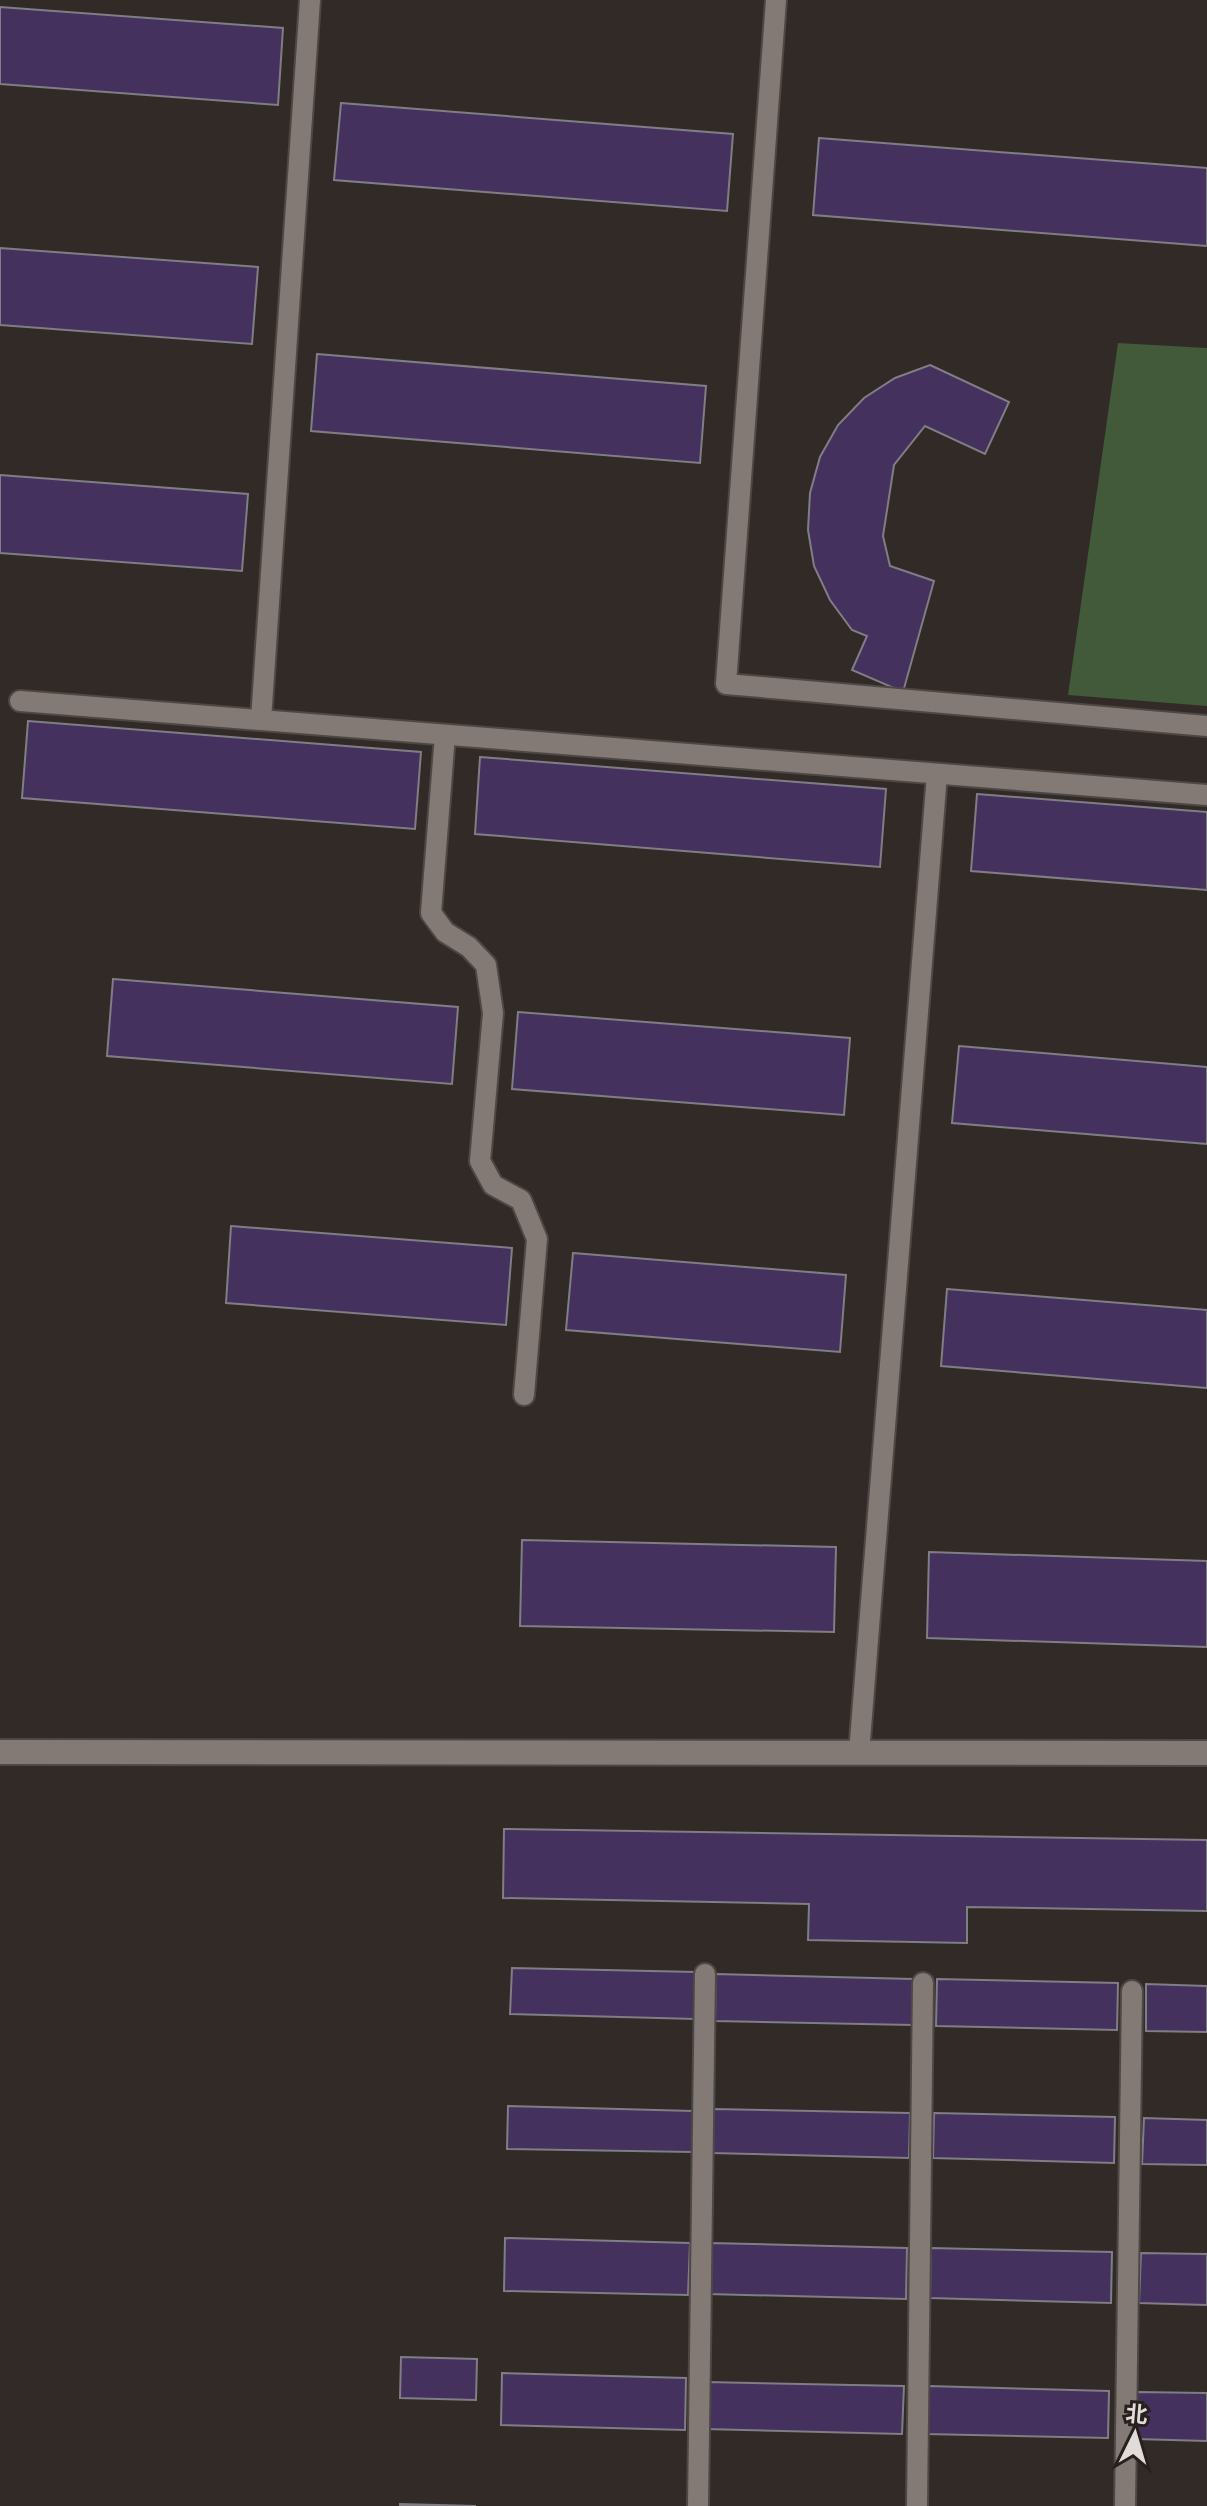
<svg xmlns="http://www.w3.org/2000/svg" width="1207" height="2506" font-family="Merriweather,'Noto Sans SC',serif">
<style>
.green{fill:#42593a}
.building{fill:#44315d;stroke:#807d85;stroke-width:2}
.lines{fill:none;stroke-linecap:round;stroke-linejoin:round}
.lane-casing{stroke:#4d4745;stroke-width:24}
.secondary-casing{stroke:#4d4745;stroke-width:28}
.lane{stroke:#837a76;stroke-width:20}
.secondary{stroke:#837a76;stroke-width:24}
</style>
<rect width="100%" height="100%" fill="#312a27"/>
<polygon class="green" points="1118,343 1207,348 1207,706 1068,695"/>
<g class="building">
<polygon points="0,7 283,28 278,105 0,84"/>
<polygon points="341,103 733,134 727,211 334,180"/>
<polygon points="819,138 1207,168 1207,246 813,215"/>
<polygon points="0,248 258,267 252,344 0,325"/>
<polygon points="317,354 706,386 700,463 311,431"/>
<polygon points="930,365 1009,402 985,454 925,426 894,465 883,536 890,566 934,581 903,692 852,670 867,636 852,630 830,600 814,566 808,530 810,493 820,457 838,425 864,398 895,378"/>
<polygon points="0,475 248,494 242,571 0,553"/>
<polygon points="28,721 421,752 415,829 22,798"/>
<polygon points="480,757 886,789 880,867 475,834"/>
<polygon points="977,794 1207,812 1207,890 971,871"/>
<polygon points="113,979 458,1007 452,1084 107,1056"/>
<polygon points="518,1012 850,1038 844,1115 512,1089"/>
<polygon points="959,1046 1207,1067 1207,1144 952,1123"/>
<polygon points="231,1226 512,1248 506,1325 226,1303"/>
<polygon points="573,1253 846,1275 840,1352 566,1330"/>
<polygon points="947,1289 1207,1310 1207,1388 941,1366"/>
<polygon points="522,1540 836,1547 834,1632 520,1626"/>
<polygon points="929,1552 1207,1561 1207,1647 927,1638"/>
<polygon points="504,1829 1207,1840 1207,1911 967,1907 967,1943 808,1940 809,1904 503,1898"/>
<polygon points="512,1968 696,1972 695,2019 510,2014"/>
<polygon points="716,1974 913,1979 912,2025 715,2021"/>
<polygon points="937,1979 1118,1983 1117,2030 936,2026"/>
<polygon points="1146,1984 1207,1986 1207,2032 1146,2031"/>
<polygon points="508,2106 693,2111 692,2152 507,2149"/>
<polygon points="713,2109 910,2113 909,2158 711,2153"/>
<polygon points="934,2113 1115,2117 1114,2163 933,2158"/>
<polygon points="1144,2118 1207,2120 1207,2165 1142,2164"/>
<polygon points="505,2238 690,2243 688,2295 504,2291"/>
<polygon points="710,2243 907,2248 906,2299 708,2294"/>
<polygon points="931,2248 1112,2252 1111,2303 930,2298"/>
<polygon points="1141,2253 1207,2254 1207,2305 1139,2303"/>
<polygon points="401,2357 477,2359 476,2400 400,2398"/>
<polygon points="502,2373 686,2378 685,2430 501,2425"/>
<polygon points="706,2382 904,2386 902,2434 705,2429"/>
<polygon points="928,2386 1109,2391 1108,2438 926,2434"/>
<polygon points="1137,2392 1207,2393 1207,2441 1136,2439"/>
<polygon points="400,2504 476,2506 400,2506"/>
</g>
<g class="lines">
<defs>
<g id="lane">
<polyline points="776,0 726,684 1207,726"/>
<polyline points="20,701 1207,795"/>
<polyline points="261,720 310,0"/>
<polyline points="445,735 431,913 445,932 469,947 486,965 493,1013 480,1161 493,1185 521,1200 537,1239 524,1395"/>
<polyline points="859,1753 937,774"/>
<polyline points="698,2506 705,1974"/>
<polyline points="917,2506 923,1983"/>
<polyline points="1125,2506 1132,1991"/>
</g>
<polyline id="secondary" points="0,1752 1207,1753"/>
</defs>
<use href="#lane" class="lane-casing"/>
<use href="#secondary" class="secondary-casing"/>
<use href="#lane" class="lane"/>
<use href="#secondary" class="secondary"/>
</g>
<g transform="translate(1135 2434) rotate(5)" stroke="#27201d" stroke-width="6" paint-order="stroke">
<path d="M0-6L14 30L0 20L-14 30Z" fill="#e1dcda"/>
<text y="-12" font-size="22" font-weight="bold" text-anchor="middle" fill="#e1dcda">北</text>
</g>
</svg>
